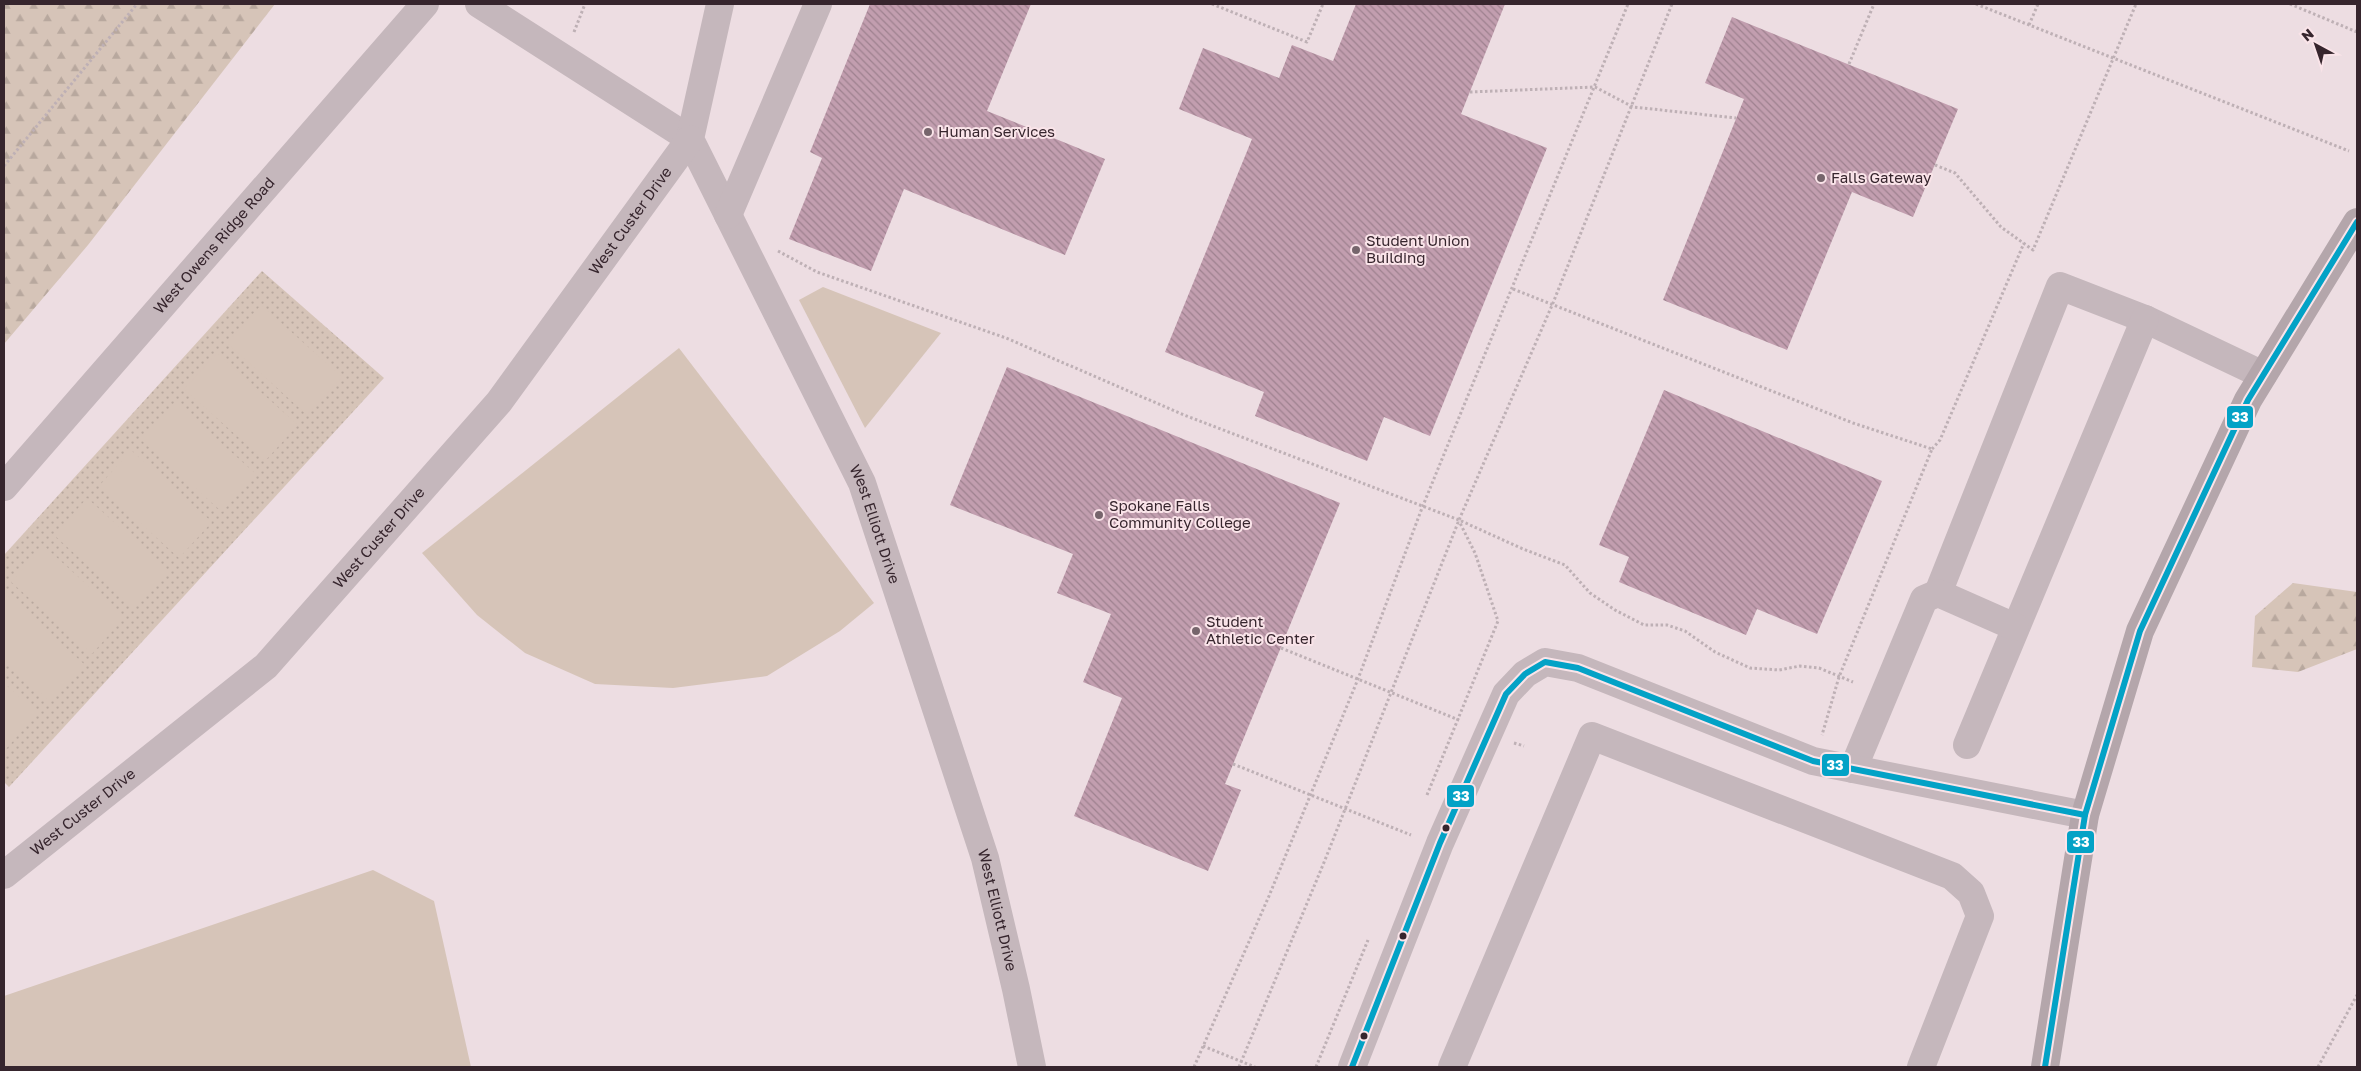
<svg xmlns="http://www.w3.org/2000/svg" width="2361" height="1071" font-family="'Golos Text',sans-serif">
<style>
.grass{fill:url(#grass-dots)}
.forest{fill:url(#forest-firs)}
.garden{fill:#d6c4b8}
.building{fill:url(#building-back-hatch)}
.lines{fill:none;stroke-linecap:round;stroke-linejoin:round}
.path{stroke:#beb0b5;stroke-width:3;stroke-dasharray:2.5 2.5;stroke-linecap:butt}
.minor{stroke:#c5b7bc;stroke-width:28}
.major{stroke:#b4a6ab;stroke-width:28}
.bus-1-casing{stroke:#fae4e9;stroke-width:10}
.bus-1{stroke:#03a2c6;stroke-width:6}
.poi-dot{fill:#76656c;stroke:#fae4e9;stroke-width:2}
.bus-dot{fill:#36252d;stroke:#fae4e9;stroke-width:2}
.labels{text-anchor:middle;stroke-width:4;stroke-linejoin:round;paint-order:stroke}
.poi-label{font-size:15px;fill:#36252d;stroke:#fae4e9;text-anchor:start}
.street-label{font-size:15px;fill:#36252d;stroke:#fae4e9}
.line-badge{stroke:#fae4e9;stroke-width:2}
.badge-label{font-size:14px;text-anchor:middle;font-weight:bold;fill:#fff}
</style>
<defs>
<pattern id="grass-dots" width="8" height="8" patternUnits="userSpaceOnUse" patternTransform="scale(1.25)"><rect width="8" height="8" fill="#d6c4b8"/><path d="M2 2h.1M6 6h.1" fill="none" stroke="#b8a89e" stroke-width="1.8" stroke-linecap="round"/></pattern>
<pattern id="forest-firs" width="22" height="20" patternUnits="userSpaceOnUse" patternTransform="scale(1.25)"><rect width="22" height="20" fill="#d6c4b8"/><path d="M5 1l3.5 6h-7zM16 11l3.5 6h-7z" fill="#b8a89e"/></pattern>
<pattern id="building-back-hatch" width="6" height="6" patternUnits="userSpaceOnUse" patternTransform="scale(1.25)"><rect width="6" height="6" fill="#c29eaf"/><path d="M-1 5l2 2M0 0l6 6M5-1l2 2" fill="none" stroke="#9e818f"/></pattern>
</defs>
<rect width="100%" height="100%" fill="#eddde2"/>
<polygon class="grass" points="262,271 384,378 9,787 4,782 4,555"/>
<g class="forest">
<polygon points="4,4 275,4 88,245 4,344"/>
<polygon points="2293,583 2357,592 2357,649 2298,672 2252,667 2255,616"/>
</g>
<g class="garden">
<polygon points="823,287 941,333 865,428 799,300"/>
<polygon points="261,305 342,377 307,415 227,343"/>
<polygon points="679,348 874,603 840,631 767,676 673,688 595,684 525,653 477,615 422,553"/>
<polygon points="217,353 298,425 265,461 184,389"/>
<polygon points="175,402 256,474 222,512 141,440"/>
<polygon points="131,450 212,522 179,558 99,486"/>
<polygon points="87,498 168,570 134,608 54,535"/>
<polygon points="44,546 124,618 92,654 11,582"/>
<polygon points="4,592 84,664 50,702 4,660"/>
<polygon points="4,683 38,713 5,750 4,748"/>
<polygon points="373,870 434,901 471,1067 4,1067 4,996"/>
</g>
<g class="building">
<polygon points="870,4 1031,4 987,111 1105,159 1065,255 904,189 871,271 789,239 822,158 810,152"/>
<polygon points="1356,4 1505,4 1461,114 1547,148 1430,436 1384,417 1367,461 1255,416 1264,392 1165,352 1252,139 1179,109 1203,48 1279,78 1292,45 1333,61"/>
<polygon points="1732,17 1958,109 1913,217 1852,192 1787,350 1663,300 1744,99 1705,83"/>
<polygon points="1007,367 1340,503 1225,784 1241,790 1208,871 1074,816 1122,698 1083,682 1111,614 1057,593 1073,554 950,505"/>
<polygon points="1664,390 1882,481 1817,634 1757,609 1746,635 1619,582 1629,557 1599,545"/>
</g>
<g class="lines">
<g class="path">
<polyline points="1212,4 1307,42 1323,4"/>
<polyline points="1976,4 2349,151"/>
<polyline points="2290,4 2357,32"/>
<polyline points="2029,25 2038,4"/>
<polyline points="574,32 585,4"/>
<polyline points="1849,64 1874,4"/>
<polyline points="1470,92 1595,87 1633,107 1736,118"/>
<polyline points="1935,165 1955,173 2001,227 2033,250 2136,4"/>
<polyline points="4,166 137,4"/>
<polyline points="778,251 817,272 1006,338 1184,415 1459,520 1523,549 1565,565 1590,593 1615,610 1644,625 1667,625 1685,631 1715,652 1750,668 1779,670 1800,666 1819,668 1853,682"/>
<polyline points="1513,289 1853,423 1932,449 1839,677 1822,735"/>
<polyline points="1932,449 1940,440 2024,243"/>
<polyline points="1281,648 1459,720"/>
<polyline points="1514,743 1524,746"/>
<polyline points="1233,764 1411,835"/>
<polyline points="1427,795 1498,621 1475,553 1459,521"/>
<polyline points="1203,1046 1255,1067"/>
<polyline points="1194,1067 1269,896 1358,679 1422,508 1628,4"/>
<polyline points="1239,1067 1325,860 1459,520 1553,303 1672,4"/>
<polyline points="1316,1067 1368,940"/>
<polyline points="2318,1067 2357,995"/>
</g>
<g class="minor">
<polyline points="479,4 690,139"/>
<path id="s1" d="M720,4L690,139L862,483L985,858L1016,989L1032,1067"/>
<polyline points="728,215 818,4"/>
<path id="s2" d="M4,487L425,4"/>
<polyline points="1938,593 2060,286 2145,319 2263,375"/>
<polyline points="1967,745 2145,319"/>
<polyline points="1853,769 1924,599 1938,593 2015,627"/>
<path id="s3" d="M4,875L266,666L499,402L690,139"/>
<polyline points="1352,1067 1440,843 1506,694 1525,674 1545,662 1578,668 1813,761 2085,815"/>
<polyline points="1452,1067 1592,736 1952,876 1971,893 1980,916 1921,1067"/>
</g>
<polyline class="major" points="2045,1067 2085,815 2140,631 2248,400 2357,222"/>
<defs>
<g id="bus-1">
<polyline points="1352,1067 1440,843 1506,694 1525,674 1545,662 1578,668 1813,761 2085,815"/>
<polyline points="2045,1067 2085,815 2140,631 2248,400 2357,222"/>
</g>
</defs>
<use href="#bus-1" class="bus-1-casing"/>
<use href="#bus-1" class="bus-1"/>
</g>
<g class="poi-dot">
<circle cx="928" cy="132" r="5"/>
<circle cx="1821" cy="178" r="5"/>
<circle cx="1356" cy="250" r="5"/>
<circle cx="1099" cy="515" r="5"/>
<circle cx="1196" cy="631" r="5"/>
</g>
<g class="bus-dot">
<circle cx="1446" cy="828" r="4.5"/>
<circle cx="1403" cy="936" r="4.5"/>
<circle cx="1364" cy="1036" r="4.5"/>
</g>
<g class="labels">
<g class="poi-label">
<text x="938" y="137">Human Services</text>
<text x="1831" y="183">Falls Gateway</text>
<text x="1366" y="246">Student Union<tspan x="1366" dy="17">Building</tspan></text>
<text x="1109" y="511">Spokane Falls<tspan x="1109" dy="17">Community College</tspan></text>
<text x="1206" y="627">Student<tspan x="1206" dy="17">Athletic Center</tspan></text>
</g>
<g class="street-label">
<text dy="5" stroke="none"><textPath href="#s3" startOffset="911">West Custer Drive</textPath></text>
<text dy="5" stroke="none"><textPath href="#s2" startOffset="320">West Owens Ridge Road</textPath></text>
<text dy="5" stroke="none"><textPath href="#s1" startOffset="566">West Elliott Drive</textPath></text>
<text dy="5" stroke="none"><textPath href="#s3" startOffset="506">West Custer Drive</textPath></text>
<text dy="5" stroke="none"><textPath href="#s3" startOffset="101">West Custer Drive</textPath></text>
<text dy="5" stroke="none"><textPath href="#s1" startOffset="971">West Elliott Drive</textPath></text>
</g>
</g>
<g class="line-badge">
<rect x="2226" y="405" width="28" height="24" rx="5" fill="#03a2c6"/>
<rect x="1821" y="753" width="29" height="24" rx="5" fill="#03a2c6"/>
<rect x="1446" y="784" width="29" height="24" rx="5" fill="#03a2c6"/>
<rect x="2066" y="830" width="29" height="24" rx="5" fill="#03a2c6"/>
</g>
<g class="badge-label">
<text x="2240" y="422">33</text>
<text x="1835" y="770">33</text>
<text x="1461" y="801">33</text>
<text x="2081" y="847">33</text>
</g>
<rect width="2361" height="1071" fill="none" stroke="#36252d" stroke-width="10"/>
<g transform="translate(2316 45) rotate(320)" stroke="#fae4e9" stroke-width="4" paint-order="stroke">
<path d="M0-4L9 19L0 12L-9 19Z" fill="#36252d"/>
<text y="-8" font-size="14" font-weight="bold" text-anchor="middle" fill="#36252d">N</text>
</g>
</svg>
